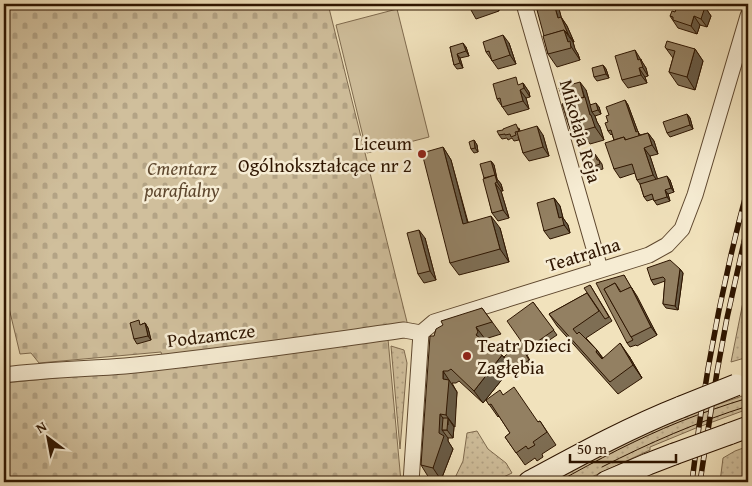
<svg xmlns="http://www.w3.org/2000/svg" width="752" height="486" font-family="'Gentium Book Plus',serif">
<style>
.grass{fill:url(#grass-dots);stroke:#7f6a4e}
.cemetery{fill:url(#cemetery-stones);stroke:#7f6a4e}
.pitch{fill:#d0bf9c;stroke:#7f6a4e}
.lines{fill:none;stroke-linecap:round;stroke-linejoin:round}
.minor-casing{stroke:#5f482f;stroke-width:17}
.secondary-casing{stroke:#2e1500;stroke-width:23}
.minor{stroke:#f6ecd3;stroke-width:15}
.secondary{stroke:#f6ecd3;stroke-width:21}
.tram{stroke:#2e1500;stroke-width:1}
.rail-casing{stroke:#2e1500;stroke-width:5.5}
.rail{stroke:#f6ecd3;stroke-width:4;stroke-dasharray:11;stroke-linecap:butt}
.secondary-bridge-casing{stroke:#2e1500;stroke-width:23;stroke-linecap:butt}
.secondary-bridge{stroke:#f6ecd3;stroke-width:21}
.wall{fill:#7e6e54;stroke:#2e1500}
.shaded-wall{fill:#675a45;stroke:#2e1500}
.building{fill:#938062;stroke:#2e1500}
.poi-dot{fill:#8f2418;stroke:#f6ecd3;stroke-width:2}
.labels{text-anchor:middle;stroke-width:5;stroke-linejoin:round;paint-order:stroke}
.street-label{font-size:19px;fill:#2e1500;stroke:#f6ecd3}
.poi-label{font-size:19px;fill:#2e1500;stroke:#f6ecd3;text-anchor:end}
.park-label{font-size:19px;font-style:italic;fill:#5f482f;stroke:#f6ecd3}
</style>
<defs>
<pattern id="grass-dots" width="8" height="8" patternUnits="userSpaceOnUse" patternTransform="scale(1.25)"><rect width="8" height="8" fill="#d0bf9c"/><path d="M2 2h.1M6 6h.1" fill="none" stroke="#b3a385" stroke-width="1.8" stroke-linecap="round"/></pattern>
<pattern id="cemetery-stones" width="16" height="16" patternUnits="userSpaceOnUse" patternTransform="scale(1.25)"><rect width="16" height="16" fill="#d0bf9c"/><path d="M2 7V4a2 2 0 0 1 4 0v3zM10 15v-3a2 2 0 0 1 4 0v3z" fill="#b3a385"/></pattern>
</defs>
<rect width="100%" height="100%" fill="#f1e2bc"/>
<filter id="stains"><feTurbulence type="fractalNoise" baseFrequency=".004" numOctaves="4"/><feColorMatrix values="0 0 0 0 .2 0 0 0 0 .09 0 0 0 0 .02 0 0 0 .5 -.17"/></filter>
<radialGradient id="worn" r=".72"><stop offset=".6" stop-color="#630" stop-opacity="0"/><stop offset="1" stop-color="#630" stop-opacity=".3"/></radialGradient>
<g class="grass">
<polygon points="748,277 748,357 731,362"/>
<polygon points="391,346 404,350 407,363 400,449"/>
<polygon points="748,394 748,409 696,428 650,447 650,450 581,482 543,482 626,440 696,412"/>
<polygon points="477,431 488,449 506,463 512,473 493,482 453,482 463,461 467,433"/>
<polygon points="746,447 748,449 748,482 720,482 723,458 735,451"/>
</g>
<g class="cemetery">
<polygon points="4,4 328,4 408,326 162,356 161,352 39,363 31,353 20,354 4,287"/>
<polygon points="388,339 401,482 5,482 4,477 4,383 96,374"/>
</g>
<polygon class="pitch" points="397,9 429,137 367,153 336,25"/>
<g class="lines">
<defs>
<g id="minor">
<polyline points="524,4 600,269"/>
<path d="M4,375C44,370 85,369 125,366C218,357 311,343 404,330L421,333"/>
<polyline points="411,482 421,333 434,322 649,255 667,245 682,229 695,195 748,16"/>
</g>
<g id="secondary">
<polyline points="729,434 748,427"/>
<path d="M529,482C579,455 628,428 681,407"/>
<polyline points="606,482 648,464 674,454"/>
</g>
</defs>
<use href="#minor" class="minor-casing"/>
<use href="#secondary" class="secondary-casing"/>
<use href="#minor" class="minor"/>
<use href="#secondary" class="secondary"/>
<g class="tram">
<path d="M602,467C649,443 697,422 748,406"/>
<path d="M558,482C597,460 637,439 679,422C702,413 725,405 748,398"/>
</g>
<defs>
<g id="rail">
<path d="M692,482C703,383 722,284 748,187"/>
<polyline points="700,482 717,372 727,318 748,224"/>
</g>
</defs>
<use href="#rail" class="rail-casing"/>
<use href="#rail" class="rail"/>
<defs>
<g id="secondary-bridge">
<polyline points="681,407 736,385"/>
<polyline points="674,454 729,434"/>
</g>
</defs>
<use href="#secondary-bridge" class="secondary-bridge-casing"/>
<use href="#secondary-bridge" class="secondary-bridge"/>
</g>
<g class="wall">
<polygon points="437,4 452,4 440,8"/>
<polygon points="469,4 497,4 499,11 476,19 471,10"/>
<polygon points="678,4 700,4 702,6 705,7 711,16 707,27 700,25 697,34 678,28 670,16 675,12"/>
<polygon points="559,9 561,17 567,26 574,42 573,42 575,49 578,54 580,60 557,67 548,54 544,36"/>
<polygon points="509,43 516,64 498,69 486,52"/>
<polygon points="450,47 466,47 469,56 460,58 463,68 457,69 454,65"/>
<polygon points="665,47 695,49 703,61 695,90 678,85 669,72 673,58"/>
<polygon points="641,59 642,62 646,68 648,76 645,77 647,83 628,88 622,80"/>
<polygon points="603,65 606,69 609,78 597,81 594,77"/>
<polygon points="523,83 529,92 530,97 526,98 529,109 508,115 497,99"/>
<polygon points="586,90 590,105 599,107 601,114 595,116 597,122 600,127 604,140 590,144 587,139 578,141 570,129"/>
<polygon points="625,100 628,105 638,132 640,135 648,133 654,141 658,154 650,156 657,179 670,180 674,192 668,194 670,201 657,205 653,199 647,201 644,197 640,184 637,180 635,173 620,178 614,169 614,140 612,134 611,135 608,131 609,115"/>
<polygon points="687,114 690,118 693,129 670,137 667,133"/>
<polygon points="519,128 520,131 543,135 549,156 529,161 523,153 519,136 518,137 519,140 514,141 512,138 508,140 507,138 502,139 499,135"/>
<polygon points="474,140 477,145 478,152 474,153 471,149"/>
<polygon points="443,147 451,160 468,222 500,228 509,262 459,275 450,263"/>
<polygon points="595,154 602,164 603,169 594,171 592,167 587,168 584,164"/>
<polygon points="491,161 494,165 497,179 501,184 503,191 501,191 509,218 498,221 492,213 484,178"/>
<polygon points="554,198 560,206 563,218 568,225 570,233 550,239 544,231"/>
<polygon points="425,238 436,280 424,283 418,274"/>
<polygon points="680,269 683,273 678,310 666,308 663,304 665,281 654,285 651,280"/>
<polygon points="624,275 657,335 637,346 636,345 630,347 627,343"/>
<polygon points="590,285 612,321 586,338 597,350 603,358 629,356 642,378 618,394 557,326 549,314 587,293"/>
<polygon points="533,302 557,335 527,355 532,364 525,369 520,367 513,375 508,372 483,403 459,381 456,383 452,383 457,392 453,438 448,438 448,441 453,449 441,480 429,478 421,465 434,336 482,308 501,334 485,339 486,342 504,357 521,341"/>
<polygon points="145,323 148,328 151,340 137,344 134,339 142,324"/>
<polygon points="503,395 538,422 540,421 556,445 542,454 543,457 537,461 535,458 525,465 505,437 510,433 499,416 498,417 486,400"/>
</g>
<g class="shaded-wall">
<polygon points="494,4 497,4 499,11"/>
<polygon points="554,4 555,4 559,9 564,27 558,18"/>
<polygon points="699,4 700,4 704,10 705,7 711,16 707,27 701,19 698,5"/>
<polygon points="694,16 700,25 697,34 691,26"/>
<polygon points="561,17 567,26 574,42 568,34"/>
<polygon points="564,30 573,42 575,49 578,54 580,60 568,42"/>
<polygon points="503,35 509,43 516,64 510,55"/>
<polygon points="463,43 466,47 469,56 466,51"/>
<polygon points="695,49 703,61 695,90 687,77"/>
<polygon points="635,50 646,68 648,76 638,60"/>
<polygon points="457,54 460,58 463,68 460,63"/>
<polygon points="603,65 606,69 609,78 606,74"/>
<polygon points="639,68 645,77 647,83 641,75"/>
<polygon points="580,82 586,90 590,104 593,109 592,112 595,116 597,122 600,127 604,140 595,127 590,115"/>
<polygon points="523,83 529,92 530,97 524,88"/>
<polygon points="520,90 526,98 529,109 523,101"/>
<polygon points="625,100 628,105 638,132 641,136 641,140 636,132"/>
<polygon points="596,103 599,107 601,114 598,110"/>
<polygon points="687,114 690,118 693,129 690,125"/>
<polygon points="537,126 543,135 549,156 543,147"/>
<polygon points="648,133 654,141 658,154 652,145"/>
<polygon points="474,140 477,145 478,152 475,148"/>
<polygon points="443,147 451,160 471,236 463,224"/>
<polygon points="644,148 650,156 659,183 653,175"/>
<polygon points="491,161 494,165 497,179 501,184 503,191 497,182"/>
<polygon points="667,176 670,180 674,192 671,188"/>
<polygon points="495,183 501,191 509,218 503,210"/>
<polygon points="665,190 668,194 670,201 667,197"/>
<polygon points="554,198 560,206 563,218 568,225 570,233 559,218"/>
<polygon points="491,216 500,228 509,262 500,249"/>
<polygon points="419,230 425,238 436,280 430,271"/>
<polygon points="680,269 683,273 678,310 675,306"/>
<polygon points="631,287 637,296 657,335 651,327"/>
<polygon points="145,323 148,328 151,340 148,336"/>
<polygon points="476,327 485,339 487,345 476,335"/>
<polygon points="620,343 629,356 642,378 633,365"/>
<polygon points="597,350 605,362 596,352"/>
<polygon points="502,355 511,367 505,368 508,372 483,403 474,391"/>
<polygon points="517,363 520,367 513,375 510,371"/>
<polygon points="443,371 457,392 455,427 446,415 443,379"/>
<polygon points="440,414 448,425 448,418 454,427 453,438 447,430 442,430 448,438 448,441 453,449 441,480 433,468"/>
</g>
<g class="building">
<polygon points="469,4 491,4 471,10"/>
<polygon points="547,4 554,4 558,18 561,17 568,34 564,30 544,36 537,10 548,7"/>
<polygon points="678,4 699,4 698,5 705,7 701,19 694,16 691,26 673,20 673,17 670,16 672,11 675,12"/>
<polygon points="564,30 568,42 570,41 571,48 548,54 543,36"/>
<polygon points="503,35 510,55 492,61 489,51 486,52 483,42"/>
<polygon points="667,41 695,49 687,77 669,72 675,51 667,49 665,47"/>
<polygon points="463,43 466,51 457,54 460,63 454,65 450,47"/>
<polygon points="635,50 638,60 640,59 643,67 639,68 641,75 622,80 615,56"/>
<polygon points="603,65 606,74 594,77 592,68"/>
<polygon points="516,77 518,85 523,83 524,88 520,90 523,101 502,107 500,98 497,99 493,84"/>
<polygon points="580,82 584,97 564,103 559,88"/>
<polygon points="585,97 590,115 591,115 595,127 581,131 580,126 570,129 562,104"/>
<polygon points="625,100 636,132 638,131 639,136 626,140 624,137 614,140 611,130 608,131 605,123 608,122 606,116 609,115 606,107"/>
<polygon points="596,103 598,110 592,112 590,105"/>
<polygon points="687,114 690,125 667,133 663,122"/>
<polygon points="516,124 519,131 515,132 516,135 511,137 510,134 505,135 505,134 499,135 497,131 503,130 503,129"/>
<polygon points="537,126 543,147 523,153 517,132"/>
<polygon points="648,133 652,145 644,148 653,175 637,180 632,164 614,169 605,143 624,137 625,140"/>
<polygon points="474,140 475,148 471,149 469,142"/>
<polygon points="443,147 463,224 491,216 500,249 450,263 422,153"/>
<polygon points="595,154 597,160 599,160 600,164 591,167 590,162 584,164 582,158"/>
<polygon points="491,161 495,175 484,178 480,164"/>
<polygon points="495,175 497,182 495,183 503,210 492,213 483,179"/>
<polygon points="667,176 671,188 665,190 667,197 654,201 652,194 644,197 640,184"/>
<polygon points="554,198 559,218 562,217 564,225 544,231 537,203"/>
<polygon points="419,230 430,271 418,274 407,233"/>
<polygon points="670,260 680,269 675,306 663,304 665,279 663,277 651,280 647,268"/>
<polygon points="624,275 634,292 631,287 621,292 615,283 604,289 633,340 627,343 596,283"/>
<polygon points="615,283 620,292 631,287 651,327 631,337 604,289"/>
<polygon points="590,285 609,317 605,319 584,288"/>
<polygon points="587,293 599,311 573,329 577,334 579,332 597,350 596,352 602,359 620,343 633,365 610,382 549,314"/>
<polygon points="533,302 554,330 524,351 529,360 522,365 517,363 510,371 505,368 508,363 504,357 521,341 507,321"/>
<polygon points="482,308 492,322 476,327 478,332 476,335 502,355 474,391 451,369 448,371 443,371 443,379 449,380 446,415 440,414 439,433 444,436 433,468 421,465 430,336 434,336 436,329 443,325 441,321"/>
<polygon points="139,320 140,325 145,323 148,336 134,339 130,323"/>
<polygon points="514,387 538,422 540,421 547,432 533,442 535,445 528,449 526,446 516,453 505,437 510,433 491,404 489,405 486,400 500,390 503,395"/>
<polygon points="443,418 448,418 447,430 442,430"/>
</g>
<g class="poi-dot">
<circle cx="422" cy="154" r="5"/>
<circle cx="467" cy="356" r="5"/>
</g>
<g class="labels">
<g class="street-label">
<text transform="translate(581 131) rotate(74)" y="7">Mikołaja Reja</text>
<text transform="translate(583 254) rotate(-17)" y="7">Teatralna</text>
<text transform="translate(211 335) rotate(-7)" y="7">Podzamcze</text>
</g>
<g class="poi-label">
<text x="412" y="150">Liceum<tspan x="412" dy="22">Ogólnokształcące nr 2</tspan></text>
<text x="477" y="352" text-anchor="start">Teatr Dzieci<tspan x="477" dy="22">Zagłębia</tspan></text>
</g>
<g class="park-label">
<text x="182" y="175">Cmentarz<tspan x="182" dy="22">parafialny</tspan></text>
</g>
</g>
<rect width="752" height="486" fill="none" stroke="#f1e2bc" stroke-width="20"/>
<rect x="5" y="5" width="742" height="476" fill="none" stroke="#2e1500" stroke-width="2.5"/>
<rect x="10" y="10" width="732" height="466" fill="none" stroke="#2e1500"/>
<g transform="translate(48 438) rotate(328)" stroke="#f6ecd3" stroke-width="4" paint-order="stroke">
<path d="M0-4L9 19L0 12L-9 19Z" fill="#2e1500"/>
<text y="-8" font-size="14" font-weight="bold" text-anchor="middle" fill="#2e1500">N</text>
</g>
<path d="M570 454v8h106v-8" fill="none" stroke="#2e1500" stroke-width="2.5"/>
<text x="577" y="454" font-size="15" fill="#2e1500" stroke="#f6ecd3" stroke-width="4" paint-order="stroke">50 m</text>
<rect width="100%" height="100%" filter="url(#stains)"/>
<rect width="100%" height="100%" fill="url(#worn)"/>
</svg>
